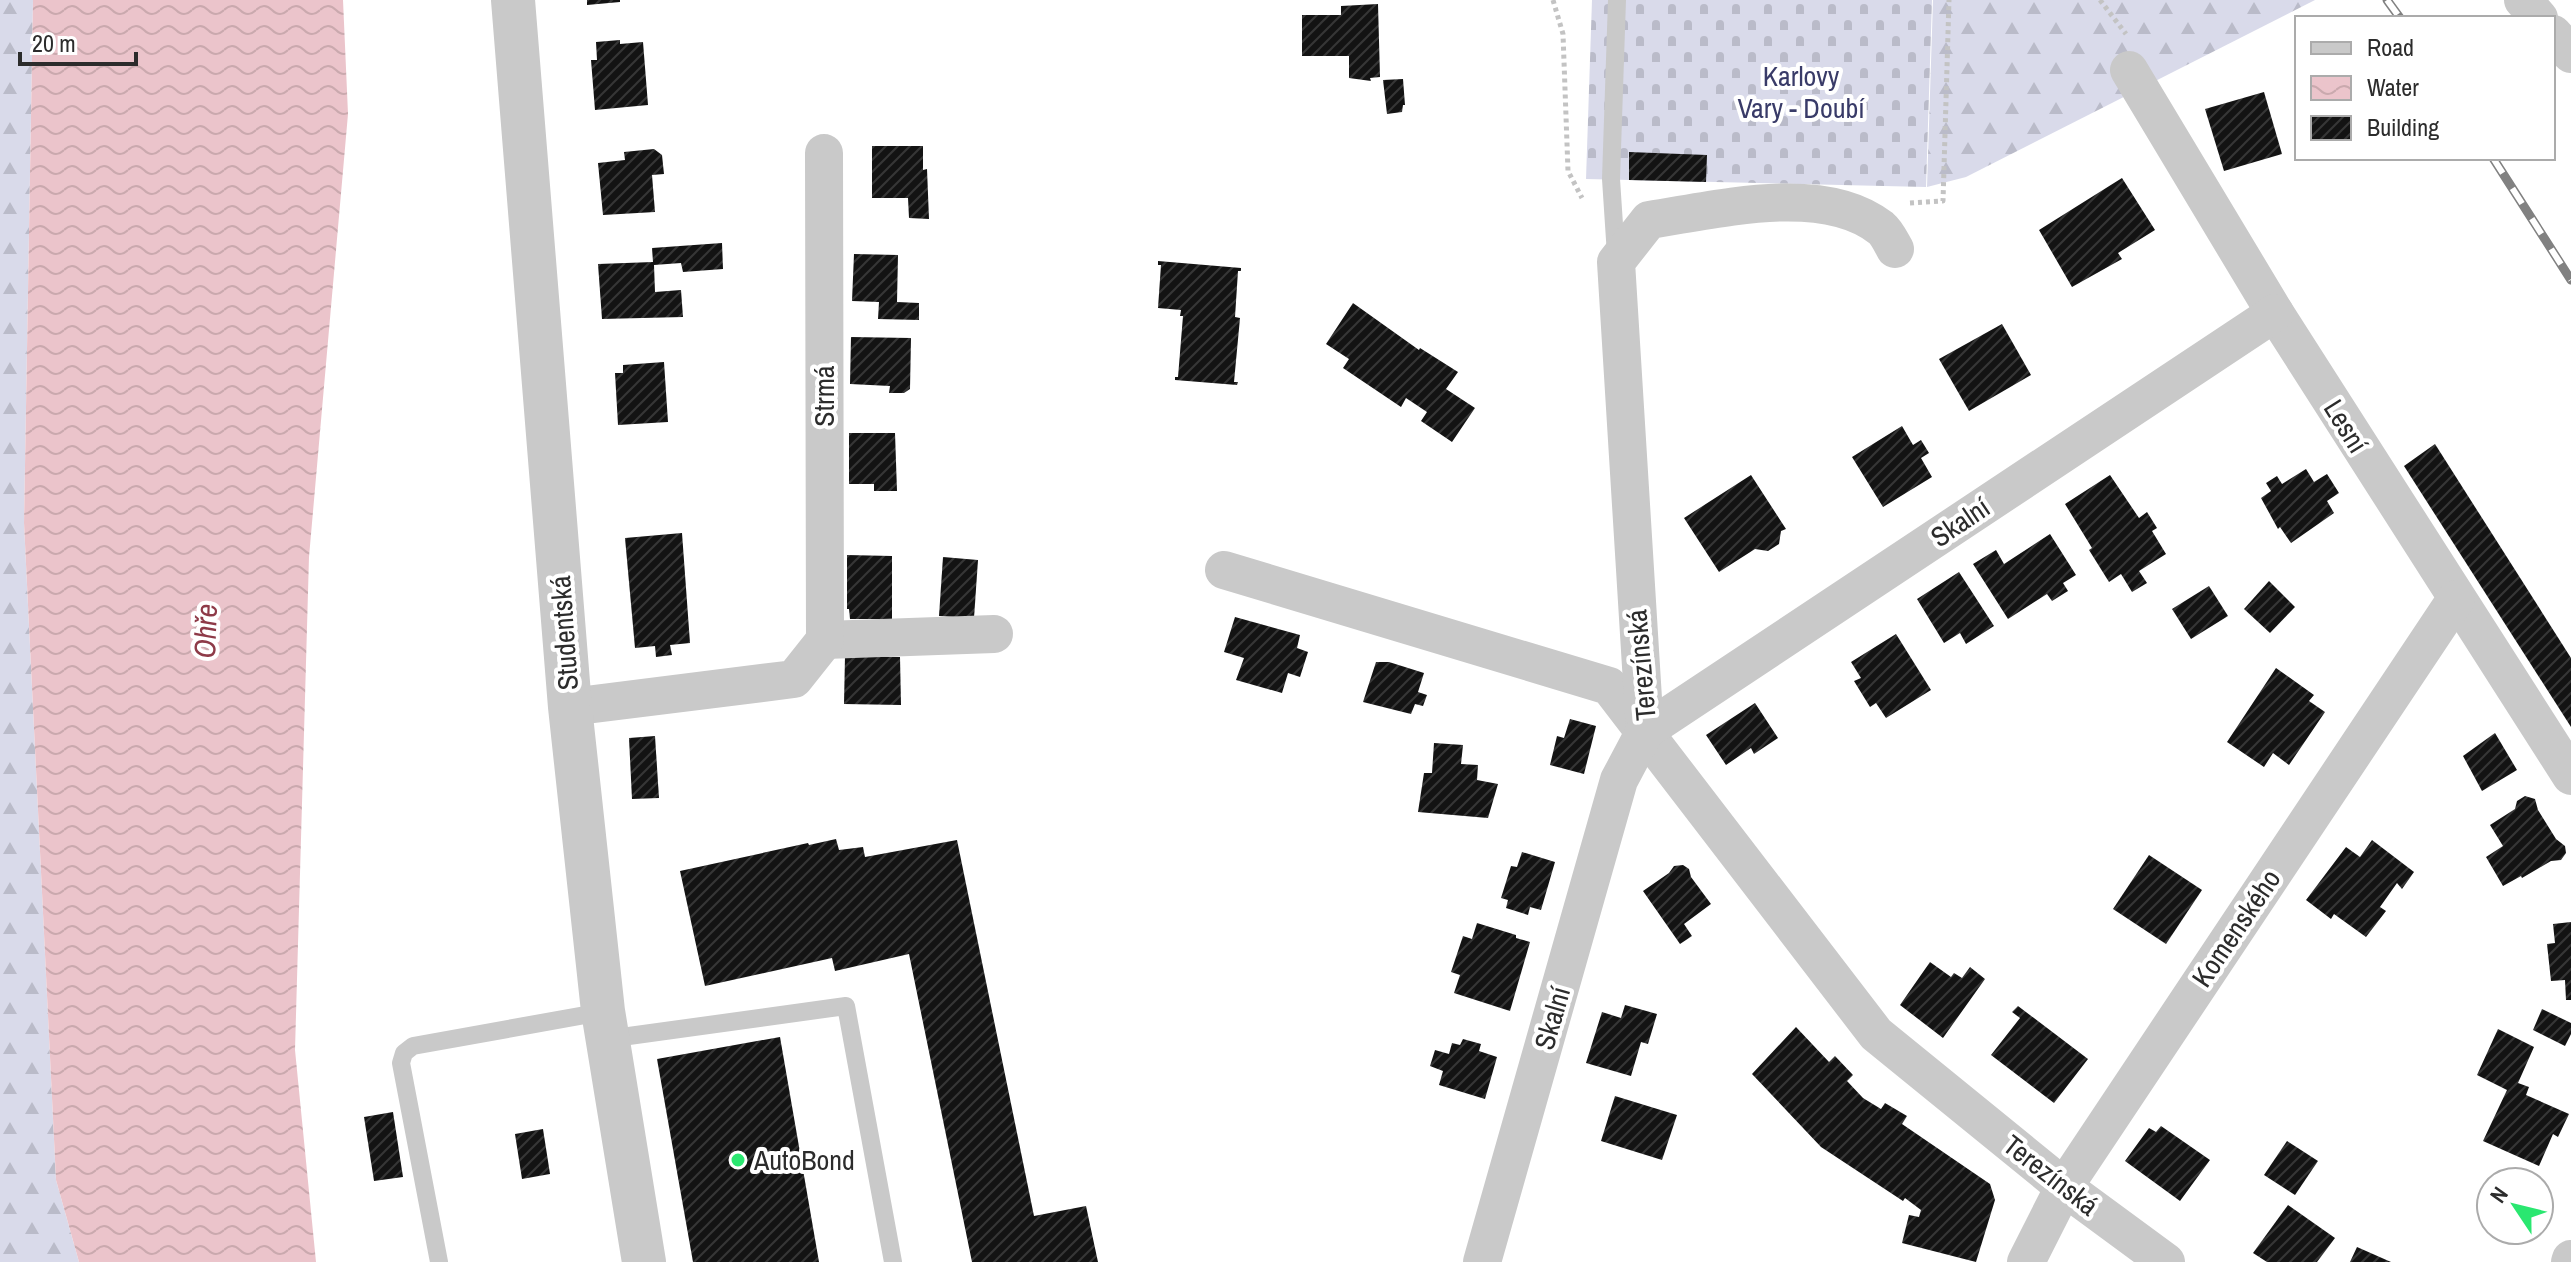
<svg xmlns="http://www.w3.org/2000/svg" width="2571" height="1262" font-family="'Archivo Narrow',sans-serif">
<style>
.forest{fill:url(#forest-firs)}
.cemetery{fill:url(#cemetery-stones)}
.water{fill:url(#water-waves)}
.building{fill:url(#building-hatch)}
.lines{fill:none;stroke-linecap:round;stroke-linejoin:round}
.path{stroke:#c3c3c3;stroke-width:5;stroke-dasharray:4 4;stroke-linecap:butt}
.service{stroke:#c9c9c9;stroke-width:18}
.minor{stroke:#c9c9c9;stroke-width:38}
.tertiary{stroke:#c9c9c9;stroke-width:44}
.rail-casing{stroke:#818181;stroke-width:9}
.rail{stroke:#fff;stroke-width:6;stroke-dasharray:18;stroke-linecap:butt}
.poi-dot{fill:#2ae770;stroke:#fff;stroke-width:3}
.labels{text-anchor:middle;stroke-width:8;stroke-linejoin:round;paint-order:stroke}
.park-label{font-size:28px;fill:#393b68;stroke:#fff}
.street-label{font-size:28px;fill:#2c2c2c;stroke:#fff}
.poi-label{font-size:28px;fill:#2c2c2c;stroke:#fff;text-anchor:start}
.water-label{font-size:30px;font-style:italic;fill:#8e3a48;stroke:#fff}
</style>
<defs>
<pattern id="forest-firs" width="22" height="20" patternUnits="userSpaceOnUse" patternTransform="scale(2)"><rect width="22" height="20" fill="#d9daea"/><path d="M5 1l3.5 6h-7zM16 11l3.5 6h-7z" fill="#babbc9"/></pattern>
<pattern id="cemetery-stones" width="16" height="16" patternUnits="userSpaceOnUse" patternTransform="scale(2)"><rect width="16" height="16" fill="#d9daea"/><path d="M2 7V4a2 2 0 0 1 4 0v3zM10 15v-3a2 2 0 0 1 4 0v3z" fill="#babbc9"/></pattern>
<pattern id="water-waves" width="16" height="10" patternUnits="userSpaceOnUse" patternTransform="scale(2)"><rect width="16" height="10" fill="#ebc4cb"/><path d="M0 5q4-4 8 0t8 0" fill="none" stroke="#caa9ae"/></pattern>
<pattern id="building-hatch" width="6" height="6" patternUnits="userSpaceOnUse" patternTransform="scale(2)"><rect width="6" height="6" fill="#131313"/><path d="M-1 1l2-2M0 6l6-6M5 7l2-2" fill="none" stroke="#363636"/></pattern>
</defs>
<rect width="100%" height="100%" fill="#fff"/>
<g class="forest">
<polygon points="0,0 33,0 24,523 56,1180 79,1262 0,1262"/>
<polygon points="1933,0 2315,0 1966,177 1927,187"/>
</g>
<polygon class="cemetery" points="1592,0 1932,0 1926,187 1586,179"/>
<polygon class="water" points="33,0 343,0 348,114 309,557 295,1050 316,1262 79,1262 56,1180 24,523"/>
<g class="building">
<polygon points="587,0 620,0 620,2 587,5"/>
<polygon points="1378,4 1380,77 1370,78 1371,81 1349,78 1349,56 1302,56 1302,15 1341,15 1341,6"/>
<polygon points="620,40 620,44 643,42 648,105 595,110 591,60 597,60 596,42"/>
<polygon points="1403,79 1405,105 1403,105 1402,112 1387,114 1383,80"/>
<polygon points="2264,92 2282,154 2224,171 2205,109"/>
<polygon points="872,146 923,146 923,170 927,169 929,219 909,218 908,198 872,198"/>
<polygon points="654,149 662,155 664,174 652,175 655,212 603,215 598,163 625,160 624,152"/>
<polygon points="1629,152 1707,155 1706,182 1629,180"/>
<polygon points="2122,178 2155,230 2118,253 2122,259 2072,287 2039,230"/>
<polygon points="722,243 723,269 683,272 681,263 654,265 655,292 681,290 683,317 602,319 598,264 653,262 652,248"/>
<polygon points="854,254 898,255 897,302 919,303 919,320 878,319 879,302 852,301"/>
<polygon points="1158,261 1241,268 1241,271 1238,271 1235,317 1240,318 1234,382 1238,382 1237,385 1175,380 1175,377 1178,377 1183,316 1180,316 1181,310 1158,308 1161,265 1158,265"/>
<polygon points="1353,303 1419,350 1420,348 1458,372 1446,389 1475,408 1452,442 1421,421 1427,412 1406,398 1401,407 1343,368 1349,359 1326,344"/>
<polygon points="2002,324 2031,375 1969,411 1939,359"/>
<polygon points="851,337 911,338 910,389 904,393 889,393 890,386 850,384"/>
<polygon points="664,362 668,422 618,425 615,373 623,373 623,365"/>
<polygon points="1902,426 1913,445 1921,440 1929,453 1921,458 1932,477 1883,507 1852,457"/>
<polygon points="849,433 895,433 897,491 874,491 874,484 849,484"/>
<polygon points="2435,444 2571,658 2571,727 2404,466"/>
<polygon points="2306,469 2314,482 2327,474 2339,493 2327,501 2334,513 2291,543 2280,527 2278,529 2261,498 2271,491 2266,483 2277,476 2282,484"/>
<polygon points="1751,475 1786,529 1781,531 1779,544 1768,551 1755,549 1719,572 1684,518"/>
<polygon points="2110,475 2139,518 2147,512 2157,528 2152,531 2166,554 2139,571 2147,583 2132,592 2121,574 2109,582 2089,550 2092,548 2065,504"/>
<polygon points="682,533 690,643 670,645 672,655 656,657 655,646 635,648 625,538"/>
<polygon points="2050,534 2076,575 2063,583 2068,591 2052,601 2047,594 2008,619 1973,564 1996,550 2004,564"/>
<polygon points="847,555 892,556 892,619 850,619 849,609 847,609"/>
<polygon points="943,557 978,560 974,618 939,616"/>
<polygon points="1959,572 1994,626 1966,644 1960,633 1944,643 1917,599"/>
<polygon points="2269,581 2295,607 2270,633 2244,609"/>
<polygon points="2209,586 2228,616 2191,639 2172,609"/>
<polygon points="1235,617 1300,635 1297,648 1308,652 1300,677 1288,673 1282,693 1236,680 1244,658 1224,652"/>
<polygon points="1896,634 1931,690 1886,718 1876,703 1870,707 1854,681 1861,678 1851,662"/>
<polygon points="845,656 900,657 901,705 844,704"/>
<polygon points="1376,662 1389,662 1424,673 1418,692 1427,695 1423,706 1415,704 1411,714 1363,702"/>
<polygon points="2276,668 2314,695 2309,701 2325,712 2289,765 2273,753 2264,767 2227,742"/>
<polygon points="1755,703 1778,738 1754,754 1751,748 1726,765 1706,735"/>
<polygon points="1570,719 1596,726 1584,774 1550,765 1557,736 1564,738"/>
<polygon points="2495,733 2517,770 2482,791 2463,756"/>
<polygon points="655,736 659,798 632,799 629,738"/>
<polygon points="1434,743 1463,745 1461,764 1478,765 1477,780 1498,784 1488,818 1418,812 1424,773 1432,773"/>
<polygon points="2525,796 2535,799 2538,810 2556,839 2565,846 2566,853 2561,860 2551,861 2522,878 2521,876 2503,886 2486,857 2503,846 2490,825 2515,809 2517,801"/>
<polygon points="836,839 839,850 863,847 865,857 957,840 1034,1216 1086,1206 1098,1262 972,1262 909,954 835,971 832,958 705,986 680,871 808,843 809,845"/>
<polygon points="2372,840 2414,872 2402,889 2397,883 2380,907 2386,911 2366,937 2334,914 2331,919 2306,900 2346,847 2360,857"/>
<polygon points="1522,852 1555,862 1541,910 1530,907 1528,915 1506,908 1508,900 1501,898 1511,866 1517,867"/>
<polygon points="2149,855 2202,890 2166,944 2113,909"/>
<polygon points="1683,865 1689,869 1691,877 1711,904 1684,924 1692,936 1680,944 1643,891 1669,873 1674,866"/>
<polygon points="2571,922 2571,1000 2566,1000 2565,980 2551,981 2547,944 2555,943 2553,924"/>
<polygon points="1477,923 1516,935 1516,938 1530,942 1510,1011 1454,993 1460,975 1451,972 1463,936 1472,939"/>
<polygon points="1930,962 1951,977 1954,973 1962,978 1970,967 1985,979 1943,1038 1900,1005"/>
<polygon points="1625,1005 1657,1014 1648,1044 1641,1042 1631,1076 1586,1063 1602,1012 1621,1018"/>
<polygon points="2018,1006 2088,1059 2054,1103 1991,1055 2020,1018 2012,1012"/>
<polygon points="2542,1009 2571,1023 2571,1034 2565,1046 2533,1030"/>
<polygon points="1796,1027 1829,1062 1835,1056 1853,1075 1847,1081 1863,1098 1881,1109 1885,1103 1907,1116 1902,1124 1990,1184 1995,1200 1976,1262 1902,1243 1909,1215 1919,1217 1921,1210 1905,1198 1903,1201 1821,1147 1752,1074"/>
<polygon points="2498,1029 2534,1047 2518,1083 2529,1087 2526,1095 2569,1114 2558,1137 2553,1134 2539,1166 2483,1141 2507,1090 2477,1075"/>
<polygon points="780,1037 819,1262 693,1262 657,1059"/>
<polygon points="1463,1039 1481,1044 1479,1051 1497,1057 1485,1099 1439,1085 1443,1071 1430,1066 1435,1050 1449,1054 1452,1043 1460,1045"/>
<polygon points="1615,1096 1677,1115 1662,1160 1601,1141"/>
<polygon points="393,1112 403,1177 374,1181 364,1117"/>
<polygon points="2161,1126 2210,1160 2180,1201 2125,1161 2149,1128 2156,1132"/>
<polygon points="543,1129 550,1174 522,1179 515,1134"/>
<polygon points="2287,1141 2318,1161 2295,1195 2264,1175"/>
<polygon points="2288,1205 2335,1238 2317,1262 2267,1262 2253,1253"/>
<polygon points="2357,1247 2391,1262 2350,1262"/>
</g>
<g class="lines">
<g class="path">
<polyline points="1553,0 1563,34 1568,171 1582,198"/>
<polyline points="2100,0 2126,34"/>
<polyline points="1910,203 1943,201 1949,0"/>
</g>
<g class="service">
<polyline points="1616,255 1611,179 1617,0"/>
<polyline points="607,1039 846,1006 893,1262"/>
<polyline points="439,1262 401,1063 404,1053 413,1046 602,1012"/>
</g>
<g class="minor">
<polyline points="2523,0 2539,18"/>
<polyline points="2553,34 2571,54"/>
<polyline points="2129,70 2275,313 2571,776"/>
<polyline points="1224,570 1609,686 1876,1034 2064,1187 2166,1262"/>
<polyline points="825,640 994,634"/>
<polyline points="570,707 794,679 825,640 824,153"/>
<path d="M1645,731L1616,262L1649,220C1716,210 1823,182 1881,228C1887,233 1891,242 1895,249"/>
<polyline points="1482,1262 1619,780 1645,731 2275,313"/>
<polyline points="2026,1262 2064,1187 2456,599"/>
<polyline points="2570,1262 2571,1259"/>
</g>
<polyline class="tertiary" points="513,0 570,707 603,1011 644,1262"/>
<defs>
<g id="rail">
<polyline points="2387,0 2400,18"/>
<polyline points="2493,158 2571,280"/>
</g>
</defs>
<use href="#rail" class="rail-casing"/>
<use href="#rail" class="rail"/>
</g>
<circle class="poi-dot" cx="738" cy="1160" r="8"/>
<g class="labels">
<g class="park-label">
<text x="1801" y="86">Karlovy<tspan x="1801" dy="32">Vary - Doubí</tspan></text>
</g>
<g class="street-label">
<text transform="translate(824 396) rotate(-90)" y="10">Strmá</text>
<text transform="translate(2346 426) rotate(58)" y="10">Lesní</text>
<text transform="translate(1960 522) rotate(-34)" y="10">Skalní</text>
<text transform="translate(564 633) rotate(-94)" y="10">Studentská</text>
<text transform="translate(1641 665) rotate(-95)" y="10">Terezínská</text>
<text transform="translate(2236 928) rotate(-56)" y="10">Komenského</text>
<text transform="translate(1552 1018) rotate(-74)" y="10">Skalní</text>
<text transform="translate(2051 1175) rotate(38)" y="10">Terezínská</text>
</g>
<g class="poi-label">
<text x="754" y="1170">AutoBond</text>
</g>
<g class="water-label">
<text transform="translate(206 631) rotate(-88)" y="10">Ohře</text>
</g>
</g>
<rect x="2295" y="16" width="260" height="144" fill="#ffffff" stroke="#ababab" stroke-width="2"/>
<rect x="2311" y="42" width="40" height="12" fill="#c9c9c9" stroke="#ababab" stroke-width="2"/>
<text x="2367" y="56" font-size="24" fill="#2c2c2c">Road</text>
<rect x="2311" y="76" width="40" height="24" fill="url(#water-waves)" stroke="#ababab" stroke-width="2"/>
<text x="2367" y="96" font-size="24" fill="#2c2c2c">Water</text>
<rect x="2311" y="116" width="40" height="24" fill="url(#building-hatch)" stroke="#ababab" stroke-width="2"/>
<text x="2367" y="136" font-size="24" fill="#2c2c2c">Building</text>
<g transform="translate(2515 1206) rotate(305)"><circle r="38" fill="#ffffff" stroke="#ababab" stroke-width="2"/>
<path d="M0-6L14 30L0 20L-14 30Z" fill="#2ae770"/>
<text y="-12" font-size="22" font-weight="bold" text-anchor="middle" fill="#2c2c2c">N</text>
</g>
<path d="M20 52v12h116v-12" fill="none" stroke="#2c2c2c" stroke-width="4"/>
<text x="32" y="52" font-size="24" fill="#2c2c2c" stroke="#ffffff" stroke-width="6" paint-order="stroke">20 m</text>
</svg>
